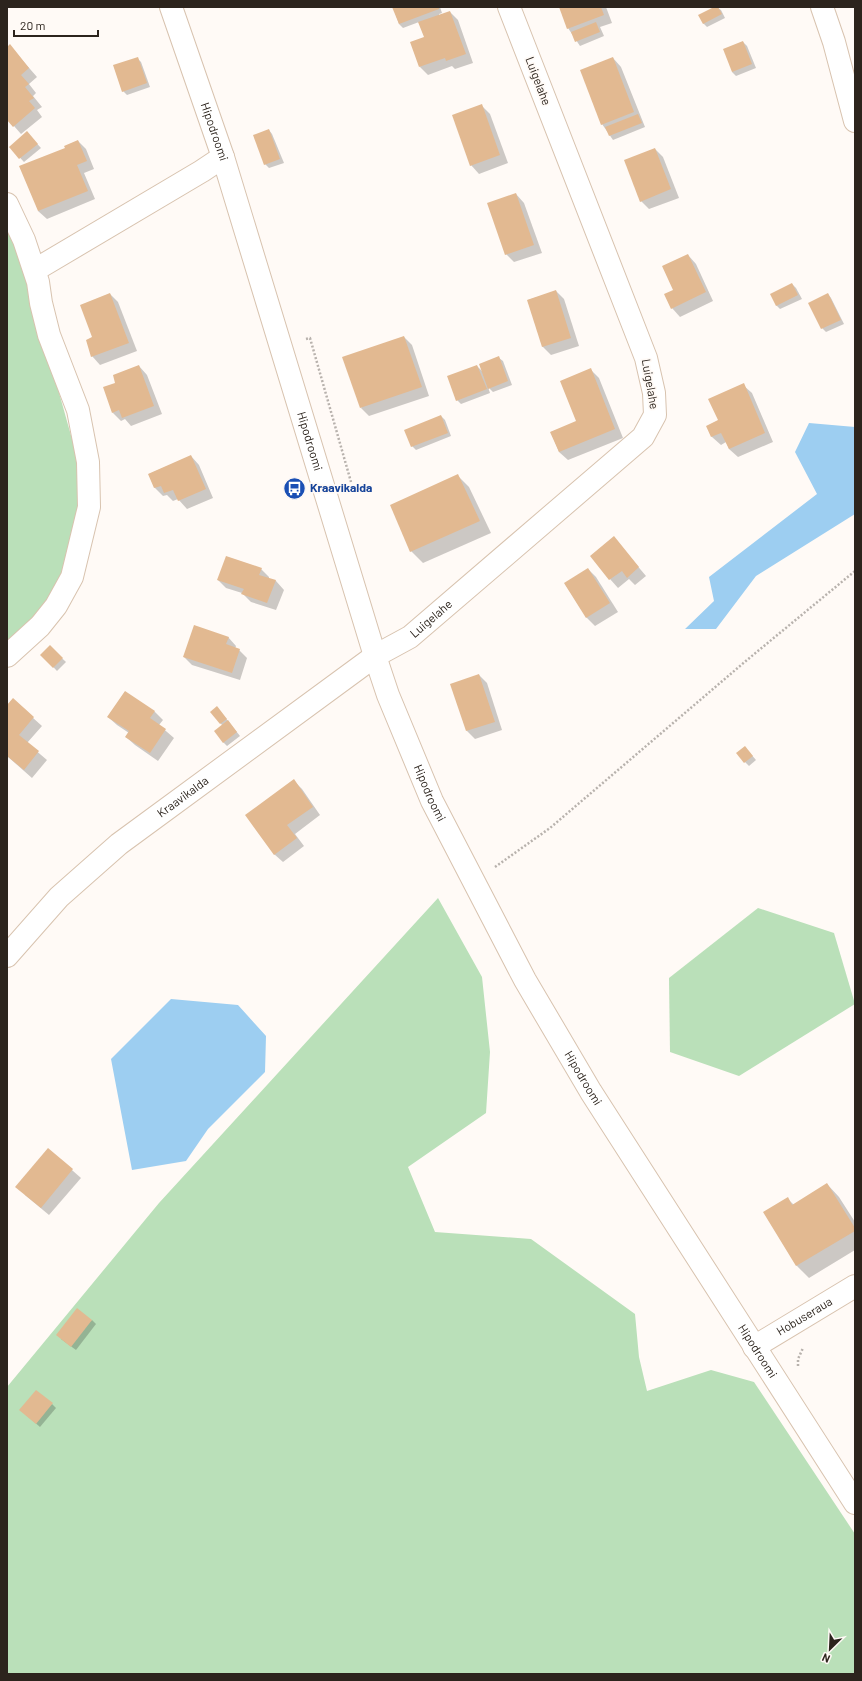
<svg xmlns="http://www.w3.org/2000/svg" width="862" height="1681" font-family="Barlow,sans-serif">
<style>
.green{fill:#bae0b9}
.water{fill:#9dcef1}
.shadow{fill:#0003}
.building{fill:#e2b991}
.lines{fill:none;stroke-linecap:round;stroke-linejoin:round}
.minor-casing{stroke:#d8c3af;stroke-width:24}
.path{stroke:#b8b2ad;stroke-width:2.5;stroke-dasharray:2 2;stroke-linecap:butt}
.minor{stroke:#fff;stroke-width:22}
.labels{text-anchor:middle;stroke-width:3.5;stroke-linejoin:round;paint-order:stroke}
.street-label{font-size:12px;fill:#2c241d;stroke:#fffaf6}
.transit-label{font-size:12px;font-weight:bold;fill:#164399;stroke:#fffaf6;text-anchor:start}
</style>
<rect width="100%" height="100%" fill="#fffaf6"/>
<g class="green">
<polygon points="7,230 19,250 86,489 80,529 47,608 7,648"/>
<polygon points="438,898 482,977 490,1052 486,1113 408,1167 435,1232 531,1239 635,1314 639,1357 647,1391 711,1370 754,1382 855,1534 855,1674 7,1674 7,1387 159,1203"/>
<polygon points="758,908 834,933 855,1004 739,1076 670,1052 669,978"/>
</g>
<g class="water">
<polygon points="809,423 855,427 855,514 756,576 716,629 685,629 714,601 709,577 817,494 795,452"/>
<polygon points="171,999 238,1005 266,1036 265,1072 208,1129 186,1161 132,1170 111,1059"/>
</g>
<g class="shadow">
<polygon points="393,7 440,7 442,13 439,14 439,16 450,12 458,20 473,63 455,69 452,66 428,75 420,67 425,38 419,22 403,28 399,24"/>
<polygon points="560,7 606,7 612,23 600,27 604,36 580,46 568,28"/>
<polygon points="716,7 721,10 725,18 707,27 703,23"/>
<polygon points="743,42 747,46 756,68 736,76 732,72"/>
<polygon points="10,46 37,77 29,84 36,93 33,96 42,107 37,110 42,117 21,134 7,118 7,48"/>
<polygon points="137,58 141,62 150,87 127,95 123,91"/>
<polygon points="613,58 621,67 645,127 613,140 602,124"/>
<polygon points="481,105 490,114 508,163 479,174 471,165"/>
<polygon points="269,130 272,134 284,163 269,168 265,164"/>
<polygon points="31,137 41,148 24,162 10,147"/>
<polygon points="78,141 86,149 94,169 84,173 95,199 47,219 38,211 66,148"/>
<polygon points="655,149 663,157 679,198 649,209 641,201"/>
<polygon points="516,194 524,203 542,253 514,262 506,254"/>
<polygon points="688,255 696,264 713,301 680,317 672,308 674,290"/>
<polygon points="792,284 796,288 802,299 780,309 776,305"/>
<polygon points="556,291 564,299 579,346 551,355 543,347 528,300"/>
<polygon points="110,294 118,302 137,351 100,365 92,356 94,338"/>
<polygon points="828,294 831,298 844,324 826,332 822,328"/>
<polygon points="404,337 412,345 429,396 369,416 361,408"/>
<polygon points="499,358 503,361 512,385 493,392 488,387 490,393 461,404 457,400 477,366 483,372"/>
<polygon points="139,366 147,375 162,414 131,426 125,419 121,421 113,413 116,383"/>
<polygon points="591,370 599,378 623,438 568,460 559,452 551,432 577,422"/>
<polygon points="743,385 752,393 773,442 738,457 729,449 726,442 721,445 712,437 708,426 719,421"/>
<polygon points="441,416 445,420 451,436 416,450 412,446"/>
<polygon points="191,456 199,465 213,498 187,509 178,499 173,501 167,495 163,496 155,488 149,474"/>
<polygon points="457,475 469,487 491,533 423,563 411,551"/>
<polygon points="614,538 646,576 635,585 629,579 618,588 610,579"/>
<polygon points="261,569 269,577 269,579 276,581 284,590 276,610 251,602 242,593 226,588 218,580"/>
<polygon points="588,569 596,577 618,612 595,626 587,618 565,584"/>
<polygon points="228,637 236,646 235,649 239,650 247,658 240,680 192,665 184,657"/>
<polygon points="50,647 66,662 57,671 42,655"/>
<polygon points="479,675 487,683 502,730 475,739 467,731"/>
<polygon points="125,692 155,712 163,720 159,725 174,738 158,761 135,745 126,737 129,733 117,725 108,717"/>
<polygon points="13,700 42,726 27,743 47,760 32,778 7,756 7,707"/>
<polygon points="217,707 240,736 227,746 223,742 222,725 211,712"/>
<polygon points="745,747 756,760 749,766 745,762"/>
<polygon points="294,781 302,789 320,815 295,834 304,846 283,862 274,854"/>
<polygon points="48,1149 81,1178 49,1215 25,1195"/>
<polygon points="827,1184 839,1197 855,1222 855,1250 809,1278 797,1266 765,1213 788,1199 794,1205"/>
<polygon points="92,1320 96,1324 76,1350 61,1339"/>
<polygon points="52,1404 56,1408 40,1427 25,1414"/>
</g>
<g class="building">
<polygon points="392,7 439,7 439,9 399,24"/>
<polygon points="559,7 601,7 604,15 567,29"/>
<polygon points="714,7 718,7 722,14 703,24 698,15"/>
<polygon points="450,11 466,54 446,61 445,58 419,67 410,42 424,37 418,22"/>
<polygon points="596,22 600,32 575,42 571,32"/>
<polygon points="743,41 752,64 732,72 723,49"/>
<polygon points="10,44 29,68 21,75 29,84 25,87 34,98 29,101 35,108 13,127 7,120 7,47"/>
<polygon points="138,57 147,83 122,92 113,65"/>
<polygon points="613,57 634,112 601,125 580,70"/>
<polygon points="482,104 500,155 470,166 452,115"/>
<polygon points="638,114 642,123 609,136 605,127"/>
<polygon points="269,129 280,159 264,165 253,135"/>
<polygon points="27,131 38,144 19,159 9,147"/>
<polygon points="78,140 87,161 77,165 88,191 38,211 19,166 65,148 64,146"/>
<polygon points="655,148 671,189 640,202 624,160"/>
<polygon points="516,193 534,245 505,255 487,203"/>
<polygon points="688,254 706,292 671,309 664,294 673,290 662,266"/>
<polygon points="792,283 798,295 776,306 770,294"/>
<polygon points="556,290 571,338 542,347 527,300"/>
<polygon points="110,293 129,343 91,357 86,340 92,337 80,305"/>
<polygon points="828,293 841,320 821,329 808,303"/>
<polygon points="404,336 422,387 360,408 342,357"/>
<polygon points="499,356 508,381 488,389 479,364"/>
<polygon points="139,365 154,406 122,418 119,410 112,413 103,387 115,383 113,375"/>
<polygon points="477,365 487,389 456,401 447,376"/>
<polygon points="591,368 615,429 559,452 550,432 576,421 560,381"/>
<polygon points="744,383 765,433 729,449 721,433 711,437 706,426 718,420 708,399"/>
<polygon points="441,415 448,433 411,447 404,430"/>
<polygon points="191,455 206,489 178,501 173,490 164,493 161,486 154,488 148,474"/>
<polygon points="458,474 480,521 410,552 390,505"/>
<polygon points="614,536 639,567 627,578 622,571 609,580 590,556"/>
<polygon points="226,556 262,568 259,575 276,580 267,603 241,594 244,589 217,580"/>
<polygon points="588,568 610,603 586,618 564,583"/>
<polygon points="194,625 229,637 226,644 240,649 232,673 183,657"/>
<polygon points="50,645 63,658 53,668 40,655"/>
<polygon points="479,674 495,722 466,731 450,684"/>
<polygon points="125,691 155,711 150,718 166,729 150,753 125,737 129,731 107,717"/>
<polygon points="13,698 34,717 19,735 39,751 24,770 7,756 7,705"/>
<polygon points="217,706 227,719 220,724 210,712"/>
<polygon points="228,720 237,732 223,743 214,731"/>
<polygon points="745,746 753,756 744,763 736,753"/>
<polygon points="294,779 313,807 287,825 297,838 274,855 245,815"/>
<polygon points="48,1148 73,1169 41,1208 15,1187"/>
<polygon points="827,1183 855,1228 855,1231 796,1266 763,1212 788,1197 792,1205"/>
<polygon points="77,1308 92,1320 71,1347 56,1335"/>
<polygon points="36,1390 53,1403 36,1424 19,1410"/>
</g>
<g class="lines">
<defs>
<g id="minor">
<path id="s1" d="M171,7L223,157L375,656L388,695L432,801L525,980L591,1092L855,1503"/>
<polyline points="822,7 834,42 855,121"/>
<polyline points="7,204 24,240 38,282 41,303 49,335 78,410 88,462 89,507 72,577 56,606 40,626 7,656"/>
<polyline points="35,270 202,171 223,157"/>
<path id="s2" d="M7,956L59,897L119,844L375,656L410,637L643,437L655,415L654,393L646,358L509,7"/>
<path id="s3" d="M754,1347L855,1286"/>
</g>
</defs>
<use href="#minor" class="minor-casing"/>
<g class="path">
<polyline points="306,339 310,338 351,482"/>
<polyline points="495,867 550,828 747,660 855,571"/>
<polyline points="798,1366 798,1359 803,1348"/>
</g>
<use href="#minor" class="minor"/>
</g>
<defs>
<symbol id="bus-disc" viewBox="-11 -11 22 22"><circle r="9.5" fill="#1a4fb4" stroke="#fffaf6"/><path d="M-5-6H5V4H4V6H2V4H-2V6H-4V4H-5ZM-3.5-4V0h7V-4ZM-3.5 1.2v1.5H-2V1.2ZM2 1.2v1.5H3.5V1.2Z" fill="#fff"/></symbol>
</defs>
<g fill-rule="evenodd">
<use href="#bus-disc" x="282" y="476" width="25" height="25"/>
</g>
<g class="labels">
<g class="street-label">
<text transform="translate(538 81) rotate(69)" y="4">Luigelahe</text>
<text dy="4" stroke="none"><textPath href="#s1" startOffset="132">Hipodroomi</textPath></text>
<text transform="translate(650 384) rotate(80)" y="4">Luigelahe</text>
<text dy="4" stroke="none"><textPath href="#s1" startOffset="456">Hipodroomi</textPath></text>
<text dy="4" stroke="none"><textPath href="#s2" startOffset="544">Luigelahe</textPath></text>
<text dy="4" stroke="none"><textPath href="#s1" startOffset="828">Hipodroomi</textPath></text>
<text dy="4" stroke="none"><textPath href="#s2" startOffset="238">Kraavikalda</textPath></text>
<text dy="4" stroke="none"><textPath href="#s1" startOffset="1152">Hipodroomi</textPath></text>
<text dy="4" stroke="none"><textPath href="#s3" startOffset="59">Hobuseraua</textPath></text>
<text dy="4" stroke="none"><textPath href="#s1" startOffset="1476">Hipodroomi</textPath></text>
</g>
<g class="transit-label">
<text x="310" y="492">Kraavikalda</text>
</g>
</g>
<rect width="862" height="1681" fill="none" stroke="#2c241d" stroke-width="16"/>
<g transform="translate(830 1649) rotate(204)" stroke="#fffaf6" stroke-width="3" paint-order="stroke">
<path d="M0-3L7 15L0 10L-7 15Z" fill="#2c241d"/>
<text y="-6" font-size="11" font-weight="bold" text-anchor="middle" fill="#2c241d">N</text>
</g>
<path d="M14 30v6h84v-6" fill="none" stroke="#2c241d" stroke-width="2"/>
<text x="20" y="30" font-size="12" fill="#2c241d" stroke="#fffaf6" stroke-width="3" paint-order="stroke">20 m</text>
</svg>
